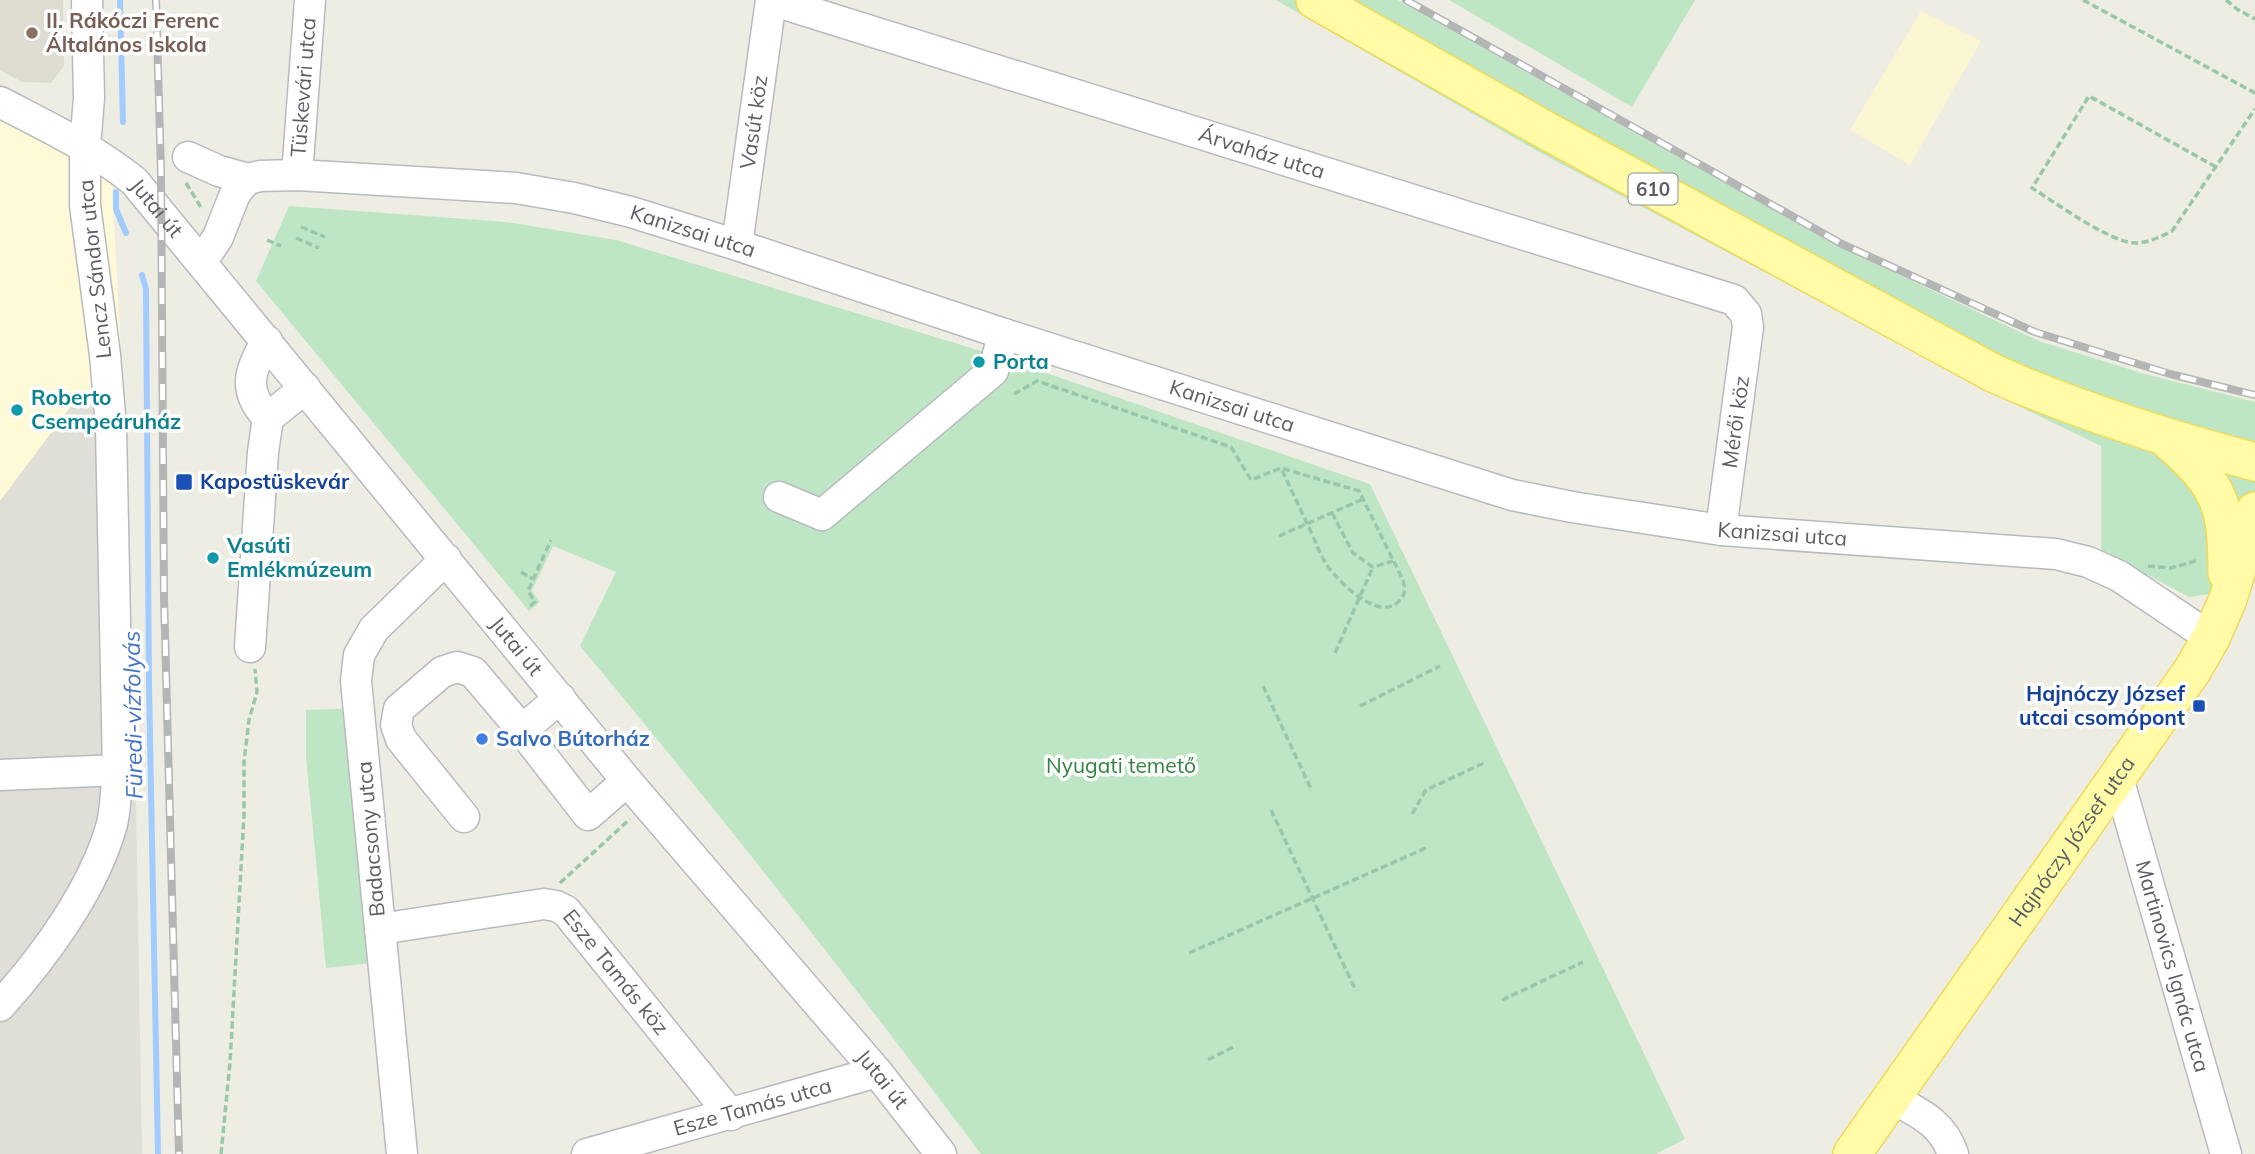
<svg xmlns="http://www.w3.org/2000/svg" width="2255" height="1154" font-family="Mulish,sans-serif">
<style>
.commercial{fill:#fefad8}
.industrial{fill:#dfded7}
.education{fill:#dedcd1}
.green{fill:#bfe6c4}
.sand{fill:#fbf6d2}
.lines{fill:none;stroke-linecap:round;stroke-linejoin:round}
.stream{stroke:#a2cbff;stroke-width:6}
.minor-casing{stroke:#b8babf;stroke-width:33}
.major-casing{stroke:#f2d958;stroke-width:40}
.path{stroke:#98c7ab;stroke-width:3.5;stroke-dasharray:7 3.5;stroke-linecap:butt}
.minor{stroke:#fff;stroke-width:30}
.major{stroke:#fffba7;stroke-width:37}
.rail-casing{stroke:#b4b5b5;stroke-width:8}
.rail{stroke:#fff;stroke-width:5;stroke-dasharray:16;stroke-linecap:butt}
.education-dot{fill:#8d6e63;stroke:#fff;stroke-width:2.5}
.culture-dot{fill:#0f9aa8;stroke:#fff;stroke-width:2.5}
.transit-dot{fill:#1a4fb4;stroke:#fff;stroke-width:2.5}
.shop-dot{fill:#3f7fe0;stroke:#fff;stroke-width:2.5}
.labels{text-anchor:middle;stroke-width:7;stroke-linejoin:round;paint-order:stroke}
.shield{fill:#fff;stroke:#8c8e92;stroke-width:2}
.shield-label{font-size:19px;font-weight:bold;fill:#5b5e64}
.education-label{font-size:21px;font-weight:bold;fill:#785e54;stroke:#fff;text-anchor:start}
.street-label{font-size:21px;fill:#5b5e64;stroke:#fff}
.culture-label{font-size:21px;font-weight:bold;fill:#0d838f;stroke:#fff;text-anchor:start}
.transit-label{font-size:21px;font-weight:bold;fill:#164399;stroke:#fff;text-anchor:start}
.shop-label{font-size:21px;font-weight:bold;fill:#366cbe;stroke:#fff;text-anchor:start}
.park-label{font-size:21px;fill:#338340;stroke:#fff}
.water-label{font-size:23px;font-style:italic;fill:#4373c4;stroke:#fff}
</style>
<rect width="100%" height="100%" fill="#eeede3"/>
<polygon class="commercial" points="0,121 92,169 112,184 123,391 79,396 0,501"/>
<polygon class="industrial" points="123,392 136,804 142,1154 0,1154 0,501 79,396"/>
<polygon class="education" points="0,0 63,0 64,66 51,83 22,82 0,70"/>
<g class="green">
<polygon points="1276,0 1398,0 1825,239 1927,288 2039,341 2145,374 2255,402 2255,578 2220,578 2210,594 2189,597 2101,550 2101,446 1988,391 1539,152"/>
<polygon points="1449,0 1695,0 1632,107"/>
<path d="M289,206L507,222L616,240L991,354L1370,484L1685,1139L1656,1154H981C851,981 718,811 580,646L616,572L553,546L532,591L540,602L529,611L256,281Z"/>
<polygon points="359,708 383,962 326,968 306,756 306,710"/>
</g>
<polygon class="sand" points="1921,11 1981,41 1910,165 1850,130"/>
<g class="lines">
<g class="stream">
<polyline points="120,0 123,122"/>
<polyline points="116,192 116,209 126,233"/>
<polyline points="142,275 146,289 149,684 158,1154"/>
</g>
<defs>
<g id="minor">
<path id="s1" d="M771,0L1734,300L1746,314L1748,327L1721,530"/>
<path id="s2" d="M0,102C46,126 93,148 134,181L627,781L877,1072L941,1154"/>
<polyline points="188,157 219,171 248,179"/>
<path id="s3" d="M297,175L310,0"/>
<path id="s4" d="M737,245L771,0"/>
<path id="s5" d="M202,261L218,237L235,194L241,186L248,179L260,176L297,175L516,188L574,198L631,212L737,245L1004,334L1512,495L1572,507L1721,530L2056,554L2088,562L2119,576L2211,638"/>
<path d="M267,341C249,370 242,391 268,418L305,388"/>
<polyline points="779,497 822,515 993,371 1004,334"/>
<polyline points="250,647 263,452 268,418"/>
<polyline points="560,698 522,730 588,815 627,781"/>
<polyline points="0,775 118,770"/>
<path id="s6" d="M2118,778L2226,1154"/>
<polyline points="464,817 401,739 396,725 399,709 442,672 457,667 473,672 522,730"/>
<path id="s7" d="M380,929L544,904L556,906L566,911L731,1115"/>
<path d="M0,1006C45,956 94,889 112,824C116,807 116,787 118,770L111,427L105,355L85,205V146L89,98L87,0"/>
<path d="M1892,1098C1919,1113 1943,1123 1953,1154"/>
<polyline points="402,1154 356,681 359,655 374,629 446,559"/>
<path id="s8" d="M587,1154L877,1072"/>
</g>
<g id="major">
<path d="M1315,0L1547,131L1993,373C2078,411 2165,438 2255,462"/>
<path d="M2167,439C2220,486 2227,503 2227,573"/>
<path id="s9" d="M1852,1154L2192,671L2211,638L2228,599L2255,511"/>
</g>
</defs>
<use href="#minor" class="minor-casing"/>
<use href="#major" class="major-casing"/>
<g class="path">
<polyline points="2083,0 2255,93"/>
<polyline points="2226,0 2237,9 2255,19"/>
<path d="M2216,167L2089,96L2032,188C2056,203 2109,242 2135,243C2148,243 2160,237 2172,231L2255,109"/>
<polyline points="186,183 202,209"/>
<polyline points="301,227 325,237"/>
<polyline points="296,238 319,248"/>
<polyline points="267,240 281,246"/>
<path d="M1014,394L1037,381L1231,447L1251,480L1281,468L1359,491L1403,580C1405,588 1406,594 1400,600C1381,624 1338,582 1327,565C1321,556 1317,546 1313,536C1302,513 1292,491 1281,468"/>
<polyline points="1332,513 1353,553 1373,567 1393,561"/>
<polyline points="1279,536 1363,499"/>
<polyline points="2148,566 2171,568 2199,560"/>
<polyline points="521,572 533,579"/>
<polyline points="530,606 535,602 528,591 551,540"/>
<polyline points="1335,653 1373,567"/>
<polyline points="1263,686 1312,791"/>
<polyline points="1360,706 1440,666"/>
<polyline points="1271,810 1356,991"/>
<polyline points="1412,814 1426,790 1486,762"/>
<polyline points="560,883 630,819"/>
<polyline points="1189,953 1428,847"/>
<polyline points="1502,1000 1583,962"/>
<polyline points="1208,1060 1233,1047"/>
<polyline points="221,1154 230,1063 244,815 244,761 249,720 257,692 255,669"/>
</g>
<use href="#minor" class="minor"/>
<use href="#major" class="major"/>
<defs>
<g id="rail">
<polyline points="156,0 161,172 164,597 179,1154"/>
<polyline points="1406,0 1842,244 2035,332 2170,374 2255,395"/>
</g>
</defs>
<use href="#rail" class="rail-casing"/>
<use href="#rail" class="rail"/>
</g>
<circle class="education-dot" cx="32" cy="33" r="7"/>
<g class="culture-dot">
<circle cx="979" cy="362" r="7"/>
<circle cx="17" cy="410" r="7"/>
<circle cx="213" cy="558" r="7"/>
</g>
<g class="transit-dot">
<rect x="175" y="473" width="18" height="18" rx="3.5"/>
<rect x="2192" y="699" width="14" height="14" rx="3.5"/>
</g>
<circle class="shop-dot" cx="482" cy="739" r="7"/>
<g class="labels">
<rect class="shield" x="1628.5" y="173.5" width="49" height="31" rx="5"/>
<g class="shield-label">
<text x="1653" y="196">610</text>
</g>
<g class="education-label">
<text x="46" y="28">II. Rákóczi Ferenc<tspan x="46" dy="24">Általános Iskola</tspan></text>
</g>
<g class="street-label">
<text dy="7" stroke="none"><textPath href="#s3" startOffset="88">Tüskevári utca</textPath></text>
<text dy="7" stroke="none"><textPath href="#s4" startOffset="124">Vasút köz</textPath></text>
<text dy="7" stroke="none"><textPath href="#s1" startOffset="514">Árvaház utca</textPath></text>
<text dy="7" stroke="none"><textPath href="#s2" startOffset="191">Jutai út</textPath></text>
<text dy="7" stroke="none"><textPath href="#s5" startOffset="546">Kanizsai utca</textPath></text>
<text transform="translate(95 269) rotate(-96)" y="7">Lencz Sándor utca</text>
<text dy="7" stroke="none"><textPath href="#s5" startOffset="1113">Kanizsai utca</textPath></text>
<text transform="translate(1736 422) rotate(-82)" y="7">Mérői köz</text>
<text dy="7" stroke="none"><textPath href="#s5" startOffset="1680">Kanizsai utca</textPath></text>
<text dy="7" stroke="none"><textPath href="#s2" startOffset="758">Jutai út</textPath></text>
<text transform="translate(371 839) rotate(-95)" y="7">Badacsony utca</text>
<text dy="7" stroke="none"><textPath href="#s9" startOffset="382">Hajnóczy József utca</textPath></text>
<text dy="7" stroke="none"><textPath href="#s6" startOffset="196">Martinovics Ignác utca</textPath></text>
<text dy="7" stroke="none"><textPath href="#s7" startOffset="268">Esze Tamás köz</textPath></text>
<text dy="7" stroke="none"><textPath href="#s2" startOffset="1325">Jutai út</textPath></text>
<text dy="7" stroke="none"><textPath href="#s8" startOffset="172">Esze Tamás utca</textPath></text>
</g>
<g class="culture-label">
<text x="993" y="369">Porta</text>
<text x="31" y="405">Roberto<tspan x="31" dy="24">Csempeáruház</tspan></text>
<text x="227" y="553">Vasúti<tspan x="227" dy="24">Emlékmúzeum</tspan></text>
</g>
<g class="transit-label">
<text x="200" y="489">Kapostüskevár</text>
<text x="2185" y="701" text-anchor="end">Hajnóczy József<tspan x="2185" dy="24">utcai csomópont</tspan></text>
</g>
<g class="shop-label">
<text x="496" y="746">Salvo Bútorház</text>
</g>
<g class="park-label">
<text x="1121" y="773">Nyugati temető</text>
</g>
<g class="water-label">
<text transform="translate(133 715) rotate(-91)" y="8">Füredi-vízfolyás</text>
</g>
</g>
</svg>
